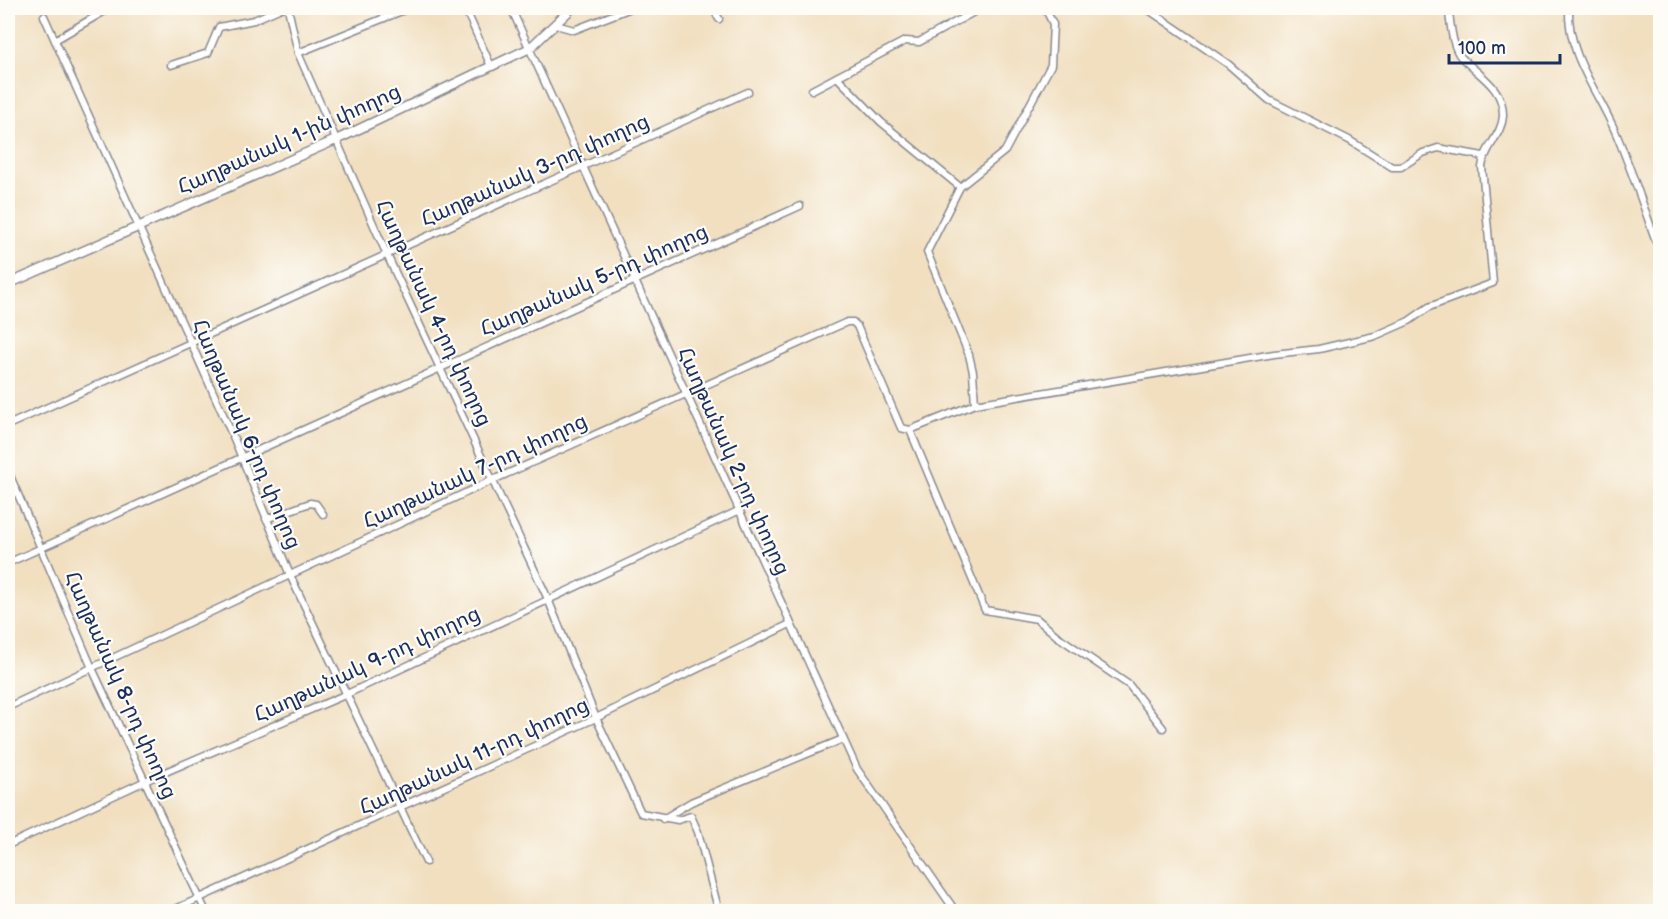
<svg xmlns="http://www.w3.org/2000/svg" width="1668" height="919" font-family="'Balsamiq Sans','Noto Sans Armenian',sans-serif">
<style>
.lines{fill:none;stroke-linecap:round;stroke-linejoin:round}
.street-casing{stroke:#86878f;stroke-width:9}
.secondary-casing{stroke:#86878f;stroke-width:11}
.street{stroke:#fff;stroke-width:6}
.secondary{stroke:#fff;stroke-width:8}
.labels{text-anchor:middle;stroke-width:4.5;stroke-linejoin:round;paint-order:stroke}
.street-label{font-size:21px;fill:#1b2f5e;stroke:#fdfcf7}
</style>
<rect width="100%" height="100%" fill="#fdfcf7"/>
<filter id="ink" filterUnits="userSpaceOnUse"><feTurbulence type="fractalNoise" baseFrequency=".0167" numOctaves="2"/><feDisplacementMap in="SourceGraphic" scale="12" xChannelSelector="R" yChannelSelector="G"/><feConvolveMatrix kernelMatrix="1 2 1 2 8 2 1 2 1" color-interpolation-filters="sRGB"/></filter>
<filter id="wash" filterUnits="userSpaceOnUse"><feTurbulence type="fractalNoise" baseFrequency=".008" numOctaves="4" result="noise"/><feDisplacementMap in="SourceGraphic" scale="24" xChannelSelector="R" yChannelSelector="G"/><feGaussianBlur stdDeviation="1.35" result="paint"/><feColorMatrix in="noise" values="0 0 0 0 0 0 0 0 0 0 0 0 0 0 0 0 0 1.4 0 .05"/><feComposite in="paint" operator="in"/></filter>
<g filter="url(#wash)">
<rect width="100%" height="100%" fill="#f1dfc0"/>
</g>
<g filter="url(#ink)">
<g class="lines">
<defs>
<g id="street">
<polyline points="288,8 298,53 387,255 548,599 596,718 641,813 678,820 691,816 698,832 719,912"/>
<polyline points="465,8 491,66"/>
<polyline points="511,8 857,769 956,912"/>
<polyline points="713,8 719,19"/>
<polyline points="1146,8 1228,64 1269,100 1349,140 1392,167 1401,167 1423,153 1438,148 1483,156"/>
<path d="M1569,8C1567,54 1597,90 1615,131C1632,170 1645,212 1660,252"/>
<polyline points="1659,8 1660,15"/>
<polyline points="44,16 235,441 290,575 426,862"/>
<polyline points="556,25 574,30 631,8"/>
<polyline points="55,40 110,8"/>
<polyline points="298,53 409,8"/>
<polyline points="171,65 208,53 219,27 254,20 281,8"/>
<polyline points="837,77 881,122 960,187"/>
<polyline points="812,90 905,41 919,42 981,8"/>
<polyline points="975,404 973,372 969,355 927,252 960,187 1005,151 1051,65 1053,24 1045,8"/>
<polyline points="8,425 748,92"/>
<polyline points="910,430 985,610 1037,619 1057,636 1129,685 1163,728"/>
<polyline points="8,471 92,668 206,912"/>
<polyline points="266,519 310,503 316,504 323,514"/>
<polyline points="8,563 800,206"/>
<path d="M8,707L493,480L847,322H853L857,326L901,428L910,430L975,404L1274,354L1319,349L1375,336L1409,321L1429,307L1493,283L1482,167C1484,148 1502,135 1503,116C1504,87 1478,75 1461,57C1451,45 1451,22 1448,8"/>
<polyline points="663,819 691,802 843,739"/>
<polyline points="8,845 156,776 347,694 738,511"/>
<polyline points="169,912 596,718 790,624"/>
</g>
<polyline id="secondary" points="8,284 338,139 530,48 572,8"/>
</defs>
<use href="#street" class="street-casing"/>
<use href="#secondary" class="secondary-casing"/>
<use href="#street" class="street"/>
<use href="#secondary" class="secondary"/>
</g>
</g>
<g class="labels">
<g class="street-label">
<text transform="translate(289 139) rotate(-24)" y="7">Հաղթանակ 1-ին փողոց</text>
<text transform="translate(535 170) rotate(-24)" y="7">Հաղթանակ 3-րդ փողոց</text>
<text transform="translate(594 280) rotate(-24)" y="7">Հաղթանակ 5-րդ փողոց</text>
<text transform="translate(434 313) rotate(65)" y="7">Հաղթանակ 4-րդ փողոց</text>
<text transform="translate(247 434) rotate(67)" y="7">Հաղթանակ 6-րդ փողոց</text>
<text transform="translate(734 461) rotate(66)" y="7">Հաղթանակ 2-րդ փողոց</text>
<text transform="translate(475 471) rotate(-25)" y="7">Հաղթանակ 7-րդ փողոց</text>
<text transform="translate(367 664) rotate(-25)" y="7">Հաղթանակ 9-րդ փողոց</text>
<text transform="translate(121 685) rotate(66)" y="7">Հաղթանակ 8-րդ փողոց</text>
<text transform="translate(474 756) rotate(-25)" y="7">Հաղթանակ 11-րդ փողոց</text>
</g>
</g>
<rect width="1668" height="919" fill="none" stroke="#fdfcf7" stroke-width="30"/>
<path d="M1449 54v9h111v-9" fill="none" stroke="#1b2f5e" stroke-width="3"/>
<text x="1458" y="54" font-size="18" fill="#1b2f5e" stroke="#fdfcf7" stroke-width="4.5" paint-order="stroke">100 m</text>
</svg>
